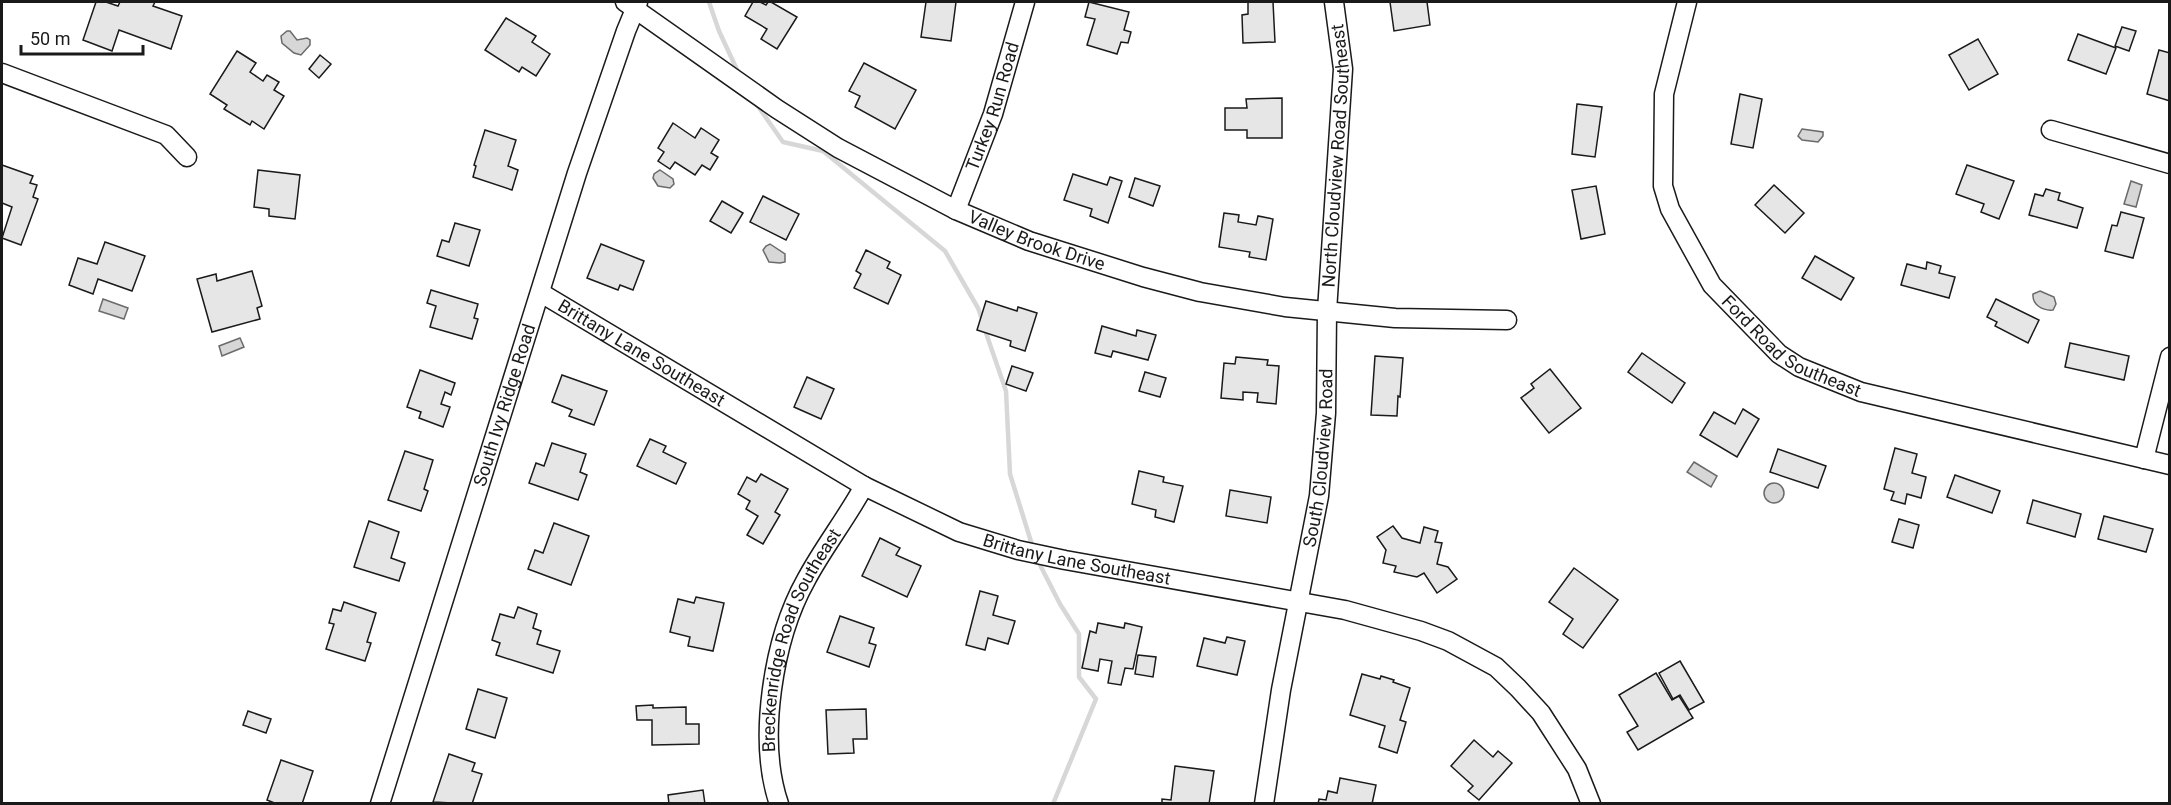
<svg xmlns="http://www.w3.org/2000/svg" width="2171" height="805" font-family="Roboto,sans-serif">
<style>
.water{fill:#d7d7d7;stroke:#6a6a6a;stroke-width:1.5}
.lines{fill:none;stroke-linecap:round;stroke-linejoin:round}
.stream{stroke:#d7d7d7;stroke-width:4.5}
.building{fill:#e6e6e6;stroke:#1a1a1a;stroke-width:1.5}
.minor-casing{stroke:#1a1a1a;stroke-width:21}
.minor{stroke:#fff;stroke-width:18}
.labels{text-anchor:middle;stroke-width:4.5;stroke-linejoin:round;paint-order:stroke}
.street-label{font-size:18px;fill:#1a1a1a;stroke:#fff}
</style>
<rect width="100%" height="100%" fill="#fff"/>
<g class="water">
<polygon points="287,31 290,31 297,40 307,38 310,40 310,45 301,55 294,53 282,43 281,36"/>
<polygon points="1802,129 1823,132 1823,136 1818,142 1802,140 1798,136"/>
<polygon points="660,170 673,179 674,184 670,188 658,186 653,178 654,174"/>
<polygon points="2131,181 2142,185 2136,207 2124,204"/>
<polygon points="770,244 785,254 785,262 780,263 769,262 763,250 766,246"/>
<path d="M2040,291L2054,297L2056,304L2053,310C2043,311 2032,305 2033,294Z"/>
<polygon points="103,299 128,308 124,319 99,311"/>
<polygon points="240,338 244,347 222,356 219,346"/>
<polygon points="1694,462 1717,476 1711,487 1687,472"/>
<circle cx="1774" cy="493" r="10"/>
</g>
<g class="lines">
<g class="stream">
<polyline points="709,2 719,31 739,74"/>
<polyline points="755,102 783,142 823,151 945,251 978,308 983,322"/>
<polyline points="985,330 1006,391 1010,474 1033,548"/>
<polyline points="1037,559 1060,604 1079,634 1079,677 1096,699 1053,804"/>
</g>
</g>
<g class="building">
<polygon points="96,2 106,2 118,6 120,2 155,2 153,6 182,16 171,49 119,30 112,51 83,40"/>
<polygon points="753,2 760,2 766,5 768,2 771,2 797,17 777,49 761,39 767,29 745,16"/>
<polygon points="926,2 956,2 951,41 921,37"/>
<polygon points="1089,2 1129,12 1124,30 1131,32 1128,43 1121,42 1117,54 1087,45 1095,19 1085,17"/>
<polygon points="1248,2 1273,2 1275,42 1243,43 1242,15 1248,14"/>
<polygon points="1390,2 1427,2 1430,25 1394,31"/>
<polygon points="506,18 536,36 532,42 550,54 536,76 522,67 519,72 485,50"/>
<polygon points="2122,27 2136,31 2129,51 2115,46"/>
<polygon points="2078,34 2116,48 2106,74 2068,60"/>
<polygon points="1978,39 1998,74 1969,90 1949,55"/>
<polygon points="2159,50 2170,53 2170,101 2147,94"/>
<polygon points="237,51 256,63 250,72 263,81 267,75 279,82 274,90 284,96 264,129 252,121 250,125 224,109 227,105 210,94"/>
<polygon points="320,55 331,64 319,78 309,69"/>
<polygon points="864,63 916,90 895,129 855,107 860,96 849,91"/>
<polygon points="1740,94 1762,99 1753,148 1731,144"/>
<polygon points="1282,98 1282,138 1247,138 1247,130 1225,130 1225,108 1247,108 1246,99"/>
<polygon points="1577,104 1602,107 1595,157 1572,154"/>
<polygon points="673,123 695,138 701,128 719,140 711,153 718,157 710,170 702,165 695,175 675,162 670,169 658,161 664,152 658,148"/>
<polygon points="485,130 516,140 508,166 518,170 512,190 473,177 476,166 474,165"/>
<polygon points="2,165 33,176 30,183 37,185 33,197 38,199 21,245 2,238 12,207 2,203"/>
<polygon points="1967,165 2014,181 1999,219 1981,212 1984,204 1956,194"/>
<polygon points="258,170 300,175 295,219 269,216 269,209 254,207"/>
<polygon points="1073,174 1107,185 1110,177 1122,181 1108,223 1090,216 1092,209 1064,200"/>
<polygon points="1135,178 1160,186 1153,206 1129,197"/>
<polygon points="1774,185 1804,213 1785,233 1755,205"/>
<polygon points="1596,186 1605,234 1581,239 1572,190"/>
<polygon points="2046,189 2060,193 2058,200 2083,208 2077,228 2029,215 2035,194 2043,196"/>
<polygon points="763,196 799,214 786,240 750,222"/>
<polygon points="722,201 743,213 731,233 710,221"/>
<polygon points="2121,212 2144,218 2133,258 2105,251 2112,225 2117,226"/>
<polygon points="1224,213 1239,215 1238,222 1256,225 1258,216 1273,219 1266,260 1249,257 1250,252 1219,247"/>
<polygon points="455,223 480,230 469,266 437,256 442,240 449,242"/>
<polygon points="105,242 145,256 132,291 98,279 93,294 69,285 78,258 97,264"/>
<polygon points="601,244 644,261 633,290 620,285 618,290 587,278"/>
<polygon points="866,250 890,262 887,268 901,275 888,304 854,288 861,274 856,271"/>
<polygon points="1815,256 1854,278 1841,300 1802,278"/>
<polygon points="1927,262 1941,266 1939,273 1955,277 1949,298 1901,285 1907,264 1926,269"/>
<polygon points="252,271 262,306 257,308 260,319 212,332 197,279 216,274 217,281"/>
<polygon points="431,290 478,304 474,318 478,319 472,339 430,327 436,306 427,303"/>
<polygon points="1996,299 2039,320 2028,343 1995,326 1997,322 1987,317"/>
<polygon points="986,301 1017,311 1018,307 1037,313 1025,351 1010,346 1011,341 977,330"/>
<polygon points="1102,326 1136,336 1137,330 1156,335 1148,360 1113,351 1111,357 1095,353"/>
<polygon points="2070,343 2129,356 2124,380 2065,367"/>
<polygon points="1642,353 1685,383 1672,403 1628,372"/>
<polygon points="1375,356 1403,358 1400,397 1398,396 1397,416 1371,415"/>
<polygon points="1236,357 1268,360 1267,365 1279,366 1276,404 1257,402 1258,393 1243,392 1243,400 1221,398 1224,363 1235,364"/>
<polygon points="1012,366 1033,373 1026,391 1006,384"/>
<polygon points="1550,369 1581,408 1549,433 1521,398 1534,388 1531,384"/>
<polygon points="420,370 455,383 451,395 445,392 441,404 450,407 443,427 419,418 421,412 407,407"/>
<polygon points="1145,372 1166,378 1160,397 1139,391"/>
<polygon points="562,375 607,391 594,425 569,416 572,410 552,402"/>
<polygon points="807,377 834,389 821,419 794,407"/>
<polygon points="1743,409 1759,419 1737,457 1700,435 1714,412 1735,424"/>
<polygon points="650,439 666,446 663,452 686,463 676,484 637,466"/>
<polygon points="552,443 586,454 580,472 587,475 578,500 529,483 536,463 544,466"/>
<polygon points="1895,448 1917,454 1912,473 1926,477 1921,498 1907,494 1905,504 1891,500 1894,492 1884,489"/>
<polygon points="1778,449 1826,466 1818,488 1770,472"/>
<polygon points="405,451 433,460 424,489 428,491 421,511 388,500"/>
<polygon points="1139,471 1164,477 1163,482 1183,486 1174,522 1155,517 1156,510 1132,504"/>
<polygon points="761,474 788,489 775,512 780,515 763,544 747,535 758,516 746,509 750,501 738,494 747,477 756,482"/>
<polygon points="1955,475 2000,491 1992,513 1947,497"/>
<polygon points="1230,490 1271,497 1267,523 1226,516"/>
<polygon points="2033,500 2081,514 2075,537 2027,523"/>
<polygon points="2104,516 2153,529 2146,552 2098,539"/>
<polygon points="1899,519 1919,525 1913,548 1892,542"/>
<polygon points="369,521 399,532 391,558 405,563 399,581 354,567"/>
<polygon points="554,523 589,536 571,585 528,569 535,550 543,553"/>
<polygon points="1393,526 1402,538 1420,543 1424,527 1438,531 1435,542 1442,543 1437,564 1448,567 1457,579 1437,593 1424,573 1417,577 1394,572 1396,566 1383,563 1386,550 1377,537"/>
<polygon points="880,538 900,548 896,555 921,566 907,597 862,576"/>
<polygon points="1574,568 1618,600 1583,648 1563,634 1573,619 1549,602"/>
<polygon points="980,591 998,596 993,615 1015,621 1008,644 988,638 985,650 966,645"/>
<polygon points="696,597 724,603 713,651 688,646 690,637 670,632 678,599 694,603"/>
<polygon points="344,602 376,613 367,642 371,643 365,661 326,649 334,624 329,623 333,609 341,611"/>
<polygon points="518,607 537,614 533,628 541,631 537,644 560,651 553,673 496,655 500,643 492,640 500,614 514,618"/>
<polygon points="840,616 874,628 869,643 876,645 869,667 827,652"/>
<polygon points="1098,623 1124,628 1125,623 1142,627 1133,669 1125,668 1121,685 1108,683 1112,661 1100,659 1098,671 1082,668 1090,631 1096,633"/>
<polygon points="1227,637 1245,641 1237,675 1197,666 1204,638 1225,643"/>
<polygon points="1138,655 1156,657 1153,677 1135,674"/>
<polygon points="1680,661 1704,702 1689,710 1680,695 1673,699 1659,673"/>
<polygon points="1656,673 1672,700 1679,696 1693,718 1638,750 1627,732 1638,726 1619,695"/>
<polygon points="1362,674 1380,679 1381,676 1394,680 1393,682 1410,688 1400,720 1406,722 1397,753 1379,747 1385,726 1350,715"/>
<polygon points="478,689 507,698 495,738 466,729"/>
<polygon points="653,705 653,708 686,707 686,724 699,724 699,744 652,745 652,720 637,720 636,706"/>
<polygon points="866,709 867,739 853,739 854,753 828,754 826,710"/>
<polygon points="248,711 271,719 266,733 243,725"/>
<polygon points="1474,740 1493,757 1498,751 1512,763 1479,800 1468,791 1473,786 1451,766"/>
<polygon points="449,754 475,763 472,771 482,774 472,804 433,802"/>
<polygon points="281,760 313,771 302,804 277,804 267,800"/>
<polygon points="1175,766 1214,771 1209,804 1162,804 1162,799 1171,800"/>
<polygon points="1340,778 1376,785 1372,804 1318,804 1319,799 1326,800 1328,791 1337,793"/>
<polygon points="703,790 705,804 669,804 668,795"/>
</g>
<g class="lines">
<defs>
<g id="minor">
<path id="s1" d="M625,2L777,109L838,148L956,210L1029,241L1143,277L1200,292L1285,307L1395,318L1507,320"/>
<path id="s2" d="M1687,2L1664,94L1663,186L1670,209L1712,285L1779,354L1799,367L1861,392L2170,465"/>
<polyline points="2,73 166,135 187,157"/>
<polyline points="2051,130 2170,164"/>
<path id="s3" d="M956,210L993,114L1025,2"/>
<path id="s4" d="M541,293L864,486L959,532L1018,550L1065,560L1345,610L1421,631L1448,641L1496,667L1518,688L1541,713L1577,769L1591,804"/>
<polyline points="2144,459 2170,357"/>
<path id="s5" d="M380,804L577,173L626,31L638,2"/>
<path id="s6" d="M779,804C757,740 773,639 806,580C823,548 846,519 864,486"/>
<path id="s7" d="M1264,804L1281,690L1319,496L1326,413L1327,311L1343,69L1334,2"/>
</g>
</defs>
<use href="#minor" class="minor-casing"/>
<use href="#minor" class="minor"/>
</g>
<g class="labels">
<g class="street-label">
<text dy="6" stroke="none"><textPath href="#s3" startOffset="110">Turkey Run Road</textPath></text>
<text dy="6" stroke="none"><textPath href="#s7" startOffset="654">North Cloudview Road Southeast</textPath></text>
<text dy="6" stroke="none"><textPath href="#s1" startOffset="478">Valley Brook Drive</textPath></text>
<text dy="6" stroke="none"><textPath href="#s2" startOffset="400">Ford Road Southeast</textPath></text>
<text dy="6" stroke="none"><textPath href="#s4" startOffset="117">Brittany Lane Southeast</textPath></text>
<text dy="6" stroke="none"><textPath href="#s5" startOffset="418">South Ivy Ridge Road</textPath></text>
<text dy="6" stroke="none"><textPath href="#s7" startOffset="351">South Cloudview Road</textPath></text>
<text dy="6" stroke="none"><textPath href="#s4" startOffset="603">Brittany Lane Southeast</textPath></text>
<text dy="6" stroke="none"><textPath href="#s6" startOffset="171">Breckenridge Road Southeast</textPath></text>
</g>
</g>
<rect width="2171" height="805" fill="none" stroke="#1a1a1a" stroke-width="6"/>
<path d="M21 45v9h122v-9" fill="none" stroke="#1a1a1a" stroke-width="3"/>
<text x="30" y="45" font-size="18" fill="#1a1a1a" stroke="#ffffff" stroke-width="4.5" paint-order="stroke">50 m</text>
</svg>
